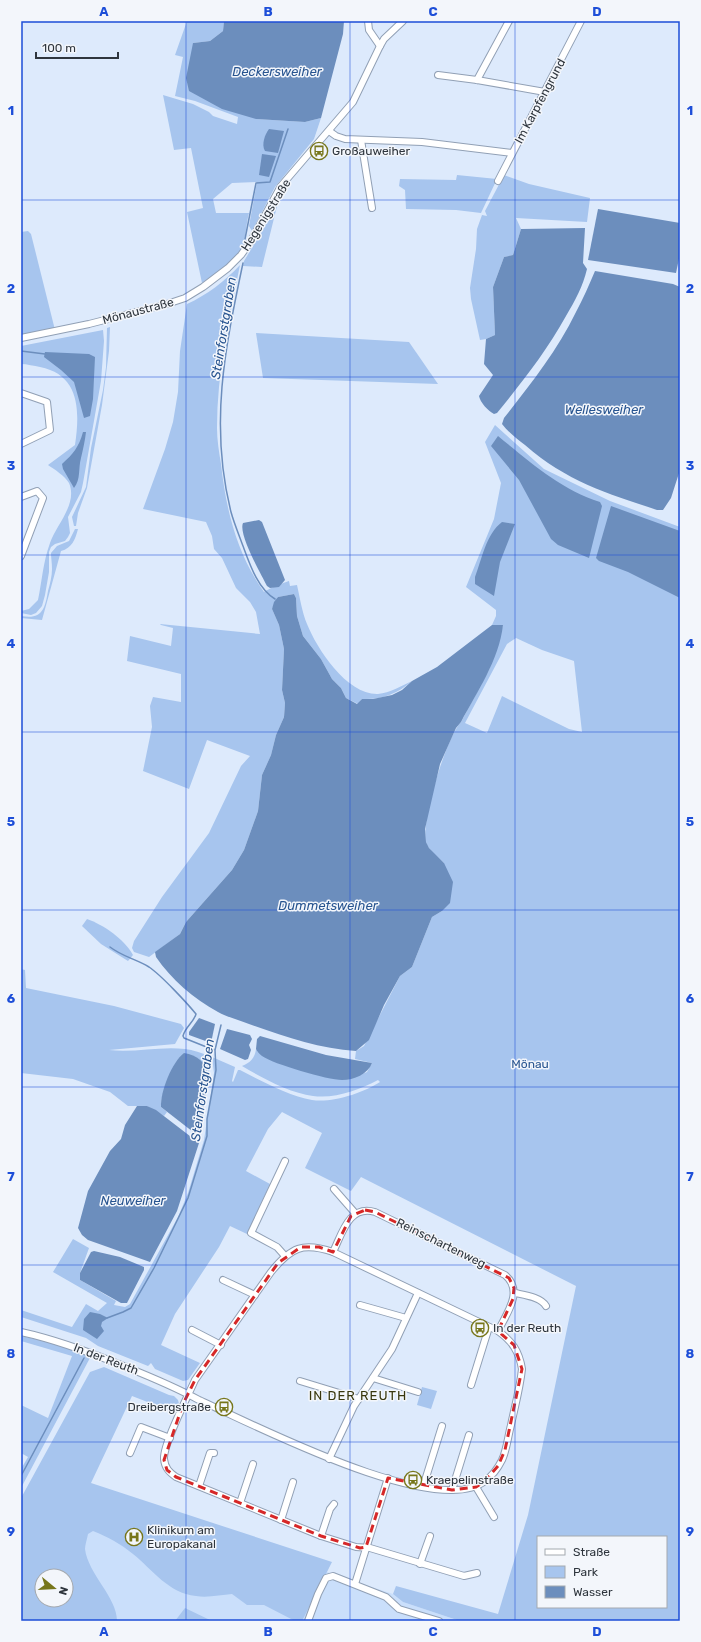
<svg xmlns="http://www.w3.org/2000/svg" width="701" height="1642" font-family="Rubik,sans-serif">
<style>
.built{fill:#cadffb;fill-rule:evenodd}
.green{fill:#a7c5ee;fill-rule:evenodd}
.water{fill:#6c8ebd}
.lines{fill:none;stroke-linecap:round;stroke-linejoin:round}
.stream{stroke:#6c8ebd;stroke-width:1.5}
.minor-casing{stroke:#91a0b5;stroke-width:8}
.minor{stroke:#fff;stroke-width:6}
.marked{fill:none;stroke:#d62828;stroke-width:3;stroke-dasharray:8 5;stroke-linejoin:round}
.grid{fill:none;stroke:#1d4ed8;stroke-width:1;stroke-opacity:0.55}
.labels{text-anchor:middle;stroke-width:3;stroke-linejoin:round;paint-order:stroke}
.street-label{font-size:12px;fill:#2e353d;stroke:#f3f6fb}
.poi-label{font-size:12px;fill:#2e353d;stroke:#f3f6fb;text-anchor:start}
.park-label{font-size:12px;fill:#275490;stroke:#f3f6fb}
.water-label{font-size:13px;font-style:italic;fill:#275490;stroke:#f3f6fb}
.neighbourhood-label{font-size:13px;letter-spacing:1px;fill:#38370e;stroke:#f3f6fb}
.neatline{fill:none;stroke:#1d4ed8;stroke-width:1.5}
.grid-label{font-size:13px;text-anchor:middle;font-weight:bold;fill:#1d4ed8}
</style>
<rect width="100%" height="100%" fill="#ddeafc"/>
<path class="built" d="M21,1509L330,1565L327,1572L393,1594L403,1602L460,1621H21ZM42,1576H66V1600H42Z"/>
<g class="green">
<path d="M187,21H224L223,31L210,41L193,43L256,119L305,122L321,118L314,139L275,187L252,231L249,226L257,182L232,183L213,199L216,213H249C246,224 246,237 242,247C236,261 214,274 202,283L187,212L203,208L191,148L174,150L163,95L193,104L209,112L213,116L237,124L238,117L195,101L175,96L183,57L175,55Z"/>
<polygon points="457,175 497,179 481,213 456,210 406,209 405,190 399,186 400,179 456,180"/>
<polygon points="504,175 529,184 590,198 587,222 516,218 521,229 513,255 504,257 493,287 495,335 486,339 480,340 471,299 470,288 476,249 477,229 482,215 487,216 485,211"/>
<polygon points="276,206 277,206 262,267 243,266 244,261 261,233"/>
<polygon points="28,231 31,234 55,330 21,336 21,232"/>
<path d="M240,265C229,319 217,373 217,428C217,440 219,452 221,464C226,510 237,554 264,592C268,589 285,582 289,581L290,586L297,585C300,598 302,612 307,624C317,649 347,695 378,694C390,693 401,686 412,681C397,694 382,700 362,699L358,704L346,698L341,688L332,679L321,659L303,636L297,616L296,598L294,594L278,597L272,609L279,625L284,649L282,690L285,703L284,717L276,735L271,755L262,775L258,811L244,850L232,870L186,922L180,934L149,957L134,952L132,948L134,941L162,897L209,833L241,766L250,756L207,740L189,789L143,771L152,727L150,706L153,697L181,702V674L127,661L130,636L171,646L173,628L161,625L160,624L260,634L256,612L250,602L236,588L222,558L214,549L212,536L206,522L143,509L165,449L173,422L178,392L180,351L187,304C207,295 225,281 240,265Z"/>
<polygon points="110,327 109,351 102,405 87,488 78,513 76,526 74,526 72,517 86,487 91,448 103,390 106,367 107,328"/>
<path d="M103,330L104,341L101,381L83,483L81,492L68,517L70,533L68,537L65,541L55,544L51,547L49,552V572L45,595L42,606L36,613L31,615L21,613V611L29,609L38,600C42,581 43,562 50,543C56,525 78,504 69,483C65,476 54,469 48,465L75,445C80,411 80,375 40,367C34,366 27,364 21,364V346Z"/>
<polygon points="256,333 409,342 438,384 263,378"/>
<path d="M495,425L544,469L610,501L680,527V1621H460L403,1602L393,1594L396,1586L498,1614L528,1515L576,1286L361,1177L351,1191L305,1168L322,1133L282,1112L268,1129L246,1171L270,1184L247,1234L230,1226L219,1247L175,1314L161,1345L200,1363L188,1380L183,1381L155,1369L151,1363L148,1366L98,1346L86,1338L21,1317V1310L72,1327L86,1304L98,1311L107,1303L53,1272L73,1239L89,1248L80,1273V1280L116,1301L114,1305L125,1307L130,1304L178,1217L188,1193L204,1140L214,1073L212,1057L235,1067L232,1081L233,1082L238,1070H240C261,1081 289,1096 312,1100C333,1103 363,1093 380,1082L378,1080C359,1090 335,1099 313,1096C290,1093 262,1078 242,1066C250,1063 255,1058 256,1049L258,1052L355,1077L367,1072L372,1063L355,1059L356,1051L364,1046L400,976L412,967L432,917L442,911L444,863C438,857 428,850 426,842C421,821 446,738 461,722L489,670L503,625H492L496,616V610L466,587L494,519L501,483L485,442ZM516,638L542,650L574,661L582,732L569,729L502,696L487,733L465,723L507,644ZM538,1537H666V1607H538Z"/>
<path d="M75,529H78C75,540 72,548 61,551L42,620L21,618V616C42,620 45,609 48,591C50,584 52,576 52,569C52,563 51,558 51,553L57,546L69,541Z"/>
<path d="M87,919C104,925 124,939 133,955L128,961L101,944L82,926Z"/>
<path d="M21,969L25,970L26,988L114,1006L181,1024L184,1028L175,1044L109,1050C134,1053 160,1046 185,1049C193,1050 202,1053 209,1056L210,1069L208,1075L207,1068L164,1091L161,1101V1107L167,1112L164,1116L147,1106H128L110,1092L73,1079L21,1073Z"/>
<polygon points="21,1336 44,1341 91,1356 21,1488 21,1469 28,1457 21,1453 21,1405 48,1418 72,1356 21,1341"/>
<path d="M104,1367L169,1395L174,1396L178,1400L179,1404L176,1413L132,1396L91,1483L332,1562L302,1621H295L264,1605H247L232,1594C221,1595 207,1598 196,1596C168,1593 153,1570 133,1554C121,1544 108,1537 93,1531L88,1534C87,1539 85,1545 85,1549C88,1574 117,1597 117,1621H21V1498L90,1372ZM42,1576H66V1600H42Z"/>
<polygon points="422,1387 437,1391 431,1409 417,1405"/>
<polygon points="185,1608 212,1621 175,1621"/>
</g>
<g class="water">
<polygon points="224,21 344,21 343,34 321,118 305,122 256,119 222,109 189,91 186,78 193,43 210,41 223,31"/>
<path d="M269,129L284,131L278,153L265,151C261,145 265,134 269,129Z"/>
<polygon points="262,154 276,156 269,177 259,175"/>
<polygon points="598,209 680,223 680,254 676,273 588,260"/>
<path d="M585,228L583,263L587,269C583,286 575,301 566,316C546,352 523,381 497,413L494,414C488,411 480,402 479,396L493,375L484,364L486,339L495,335L493,287L504,257L513,255L521,229Z"/>
<path d="M595,271L673,284L680,287V470L671,498L663,510H657C606,493 566,481 525,445C517,439 508,432 502,424L504,418C530,385 557,351 576,312C583,299 589,285 595,271Z"/>
<polygon points="45,352 89,354 95,357 93,399 90,416 84,418 74,382 61,370 44,357"/>
<path d="M83,432H86C85,441 83,449 81,458C78,469 81,479 74,488L63,469L62,464C73,454 79,447 83,432Z"/>
<path d="M498,436C530,462 560,489 600,502L602,506L589,558L558,545L551,539L519,480L491,446Z"/>
<polygon points="611,506 680,531 680,598 628,572 599,561 596,558"/>
<path d="M259,520L262,522L285,580L279,587L270,588L267,586C261,574 238,534 243,523Z"/>
<path d="M502,522L515,524L500,562L494,596L475,584V577C482,559 486,534 502,522Z"/>
<path d="M294,594L296,598L297,616L303,636L321,659L332,679L341,688L346,698L357,704L362,699H373L392,695L402,690L412,681L437,667L492,625H503C499,660 477,692 461,722L456,728L440,764L425,829L426,842L429,848L444,863L453,882L450,903L442,911L432,917L412,967L400,976L384,1005L369,1040L356,1051C320,1049 283,1036 249,1024C239,1020 227,1017 218,1012C194,999 171,979 156,957L155,952L180,934L186,922L232,870L244,850L258,811L262,775L271,755L276,735L284,717L285,703L282,690L284,649L279,625L272,609L274,602L278,597Z"/>
<polygon points="199,1018 215,1024 211,1043 189,1035 189,1032"/>
<polygon points="227,1029 250,1035 252,1039 249,1045 251,1050 248,1059 245,1060 220,1049"/>
<path d="M260,1036L326,1055L372,1063C368,1074 354,1080 342,1080C328,1080 273,1064 262,1056C259,1054 257,1051 256,1049L257,1039Z"/>
<path d="M184,1053C197,1055 206,1062 208,1075L201,1129L197,1135L161,1107C160,1092 172,1062 184,1053Z"/>
<polygon points="137,1106 147,1106 156,1110 199,1143 177,1211 150,1262 88,1240 82,1235 78,1228 88,1191 110,1151 121,1139 125,1125"/>
<polygon points="94,1251 120,1257 144,1267 144,1270 127,1303 121,1303 80,1280 80,1273 91,1252"/>
<polygon points="90,1312 100,1314 108,1318 102,1322 101,1326 104,1331 97,1339 83,1330 84,1319"/>
</g>
<g class="lines">
<g class="stream">
<polyline points="245,239 256,183 270,182 288,129"/>
<path d="M243,263C225,348 209,425 231,512C234,523 239,535 243,546C250,565 258,589 275,599"/>
<polyline points="21,351 45,354"/>
<path d="M110,947C123,957 136,959 149,967C161,975 187,1003 196,1014C194,1022 185,1027 183,1036L184,1038L214,1050"/>
<polyline points="107,1318 123,1312 131,1308 154,1268 188,1198 207,1136 207,1119 216,1070 215,1050 221,1025"/>
<polyline points="21,1476 84,1358"/>
</g>
<defs>
<g id="minor">
<polyline points="368,21 369,30 380,46"/>
<polyline points="438,75 477,80 545,92"/>
<polyline points="477,80 509,21"/>
<polyline points="329,131 336,136 345,139 422,142 512,153"/>
<polyline points="361,140 372,208"/>
<polyline points="498,181 581,21"/>
<polyline points="21,338 89,324 167,304 185,298 203,287 228,268 241,255 251,241 281,186 353,102 380,46 384,39 403,21"/>
<polyline points="21,393 47,402 50,430 21,444"/>
<polyline points="21,497 37,491 43,498 21,556"/>
<polyline points="285,1161 251,1233 277,1247 285,1256"/>
<polyline points="334,1189 355,1213"/>
<path d="M333,1252C342,1234 349,1204 375,1212L505,1275C524,1291 507,1313 498,1331"/>
<polyline points="223,1280 255,1295"/>
<path d="M515,1293C524,1295 541,1297 546,1306"/>
<polyline points="360,1305 406,1318"/>
<polyline points="192,1330 221,1345"/>
<path d="M21,1332C58,1340 92,1353 126,1367C151,1377 175,1387 199,1400C251,1423 437,1520 485,1481C492,1476 498,1468 502,1460C507,1449 508,1436 511,1425C515,1406 520,1388 522,1369C519,1351 512,1341 498,1331L333,1252C303,1242 291,1247 271,1272L195,1380C188,1396 163,1444 164,1459C165,1468 169,1472 176,1477L321,1536L356,1547L370,1548L464,1576L477,1573"/>
<polyline points="373,1378 418,1392"/>
<polyline points="300,1381 359,1399"/>
<polyline points="471,1385 489,1327"/>
<polyline points="130,1453 141,1427 170,1438"/>
<polyline points="329,1459 354,1406 392,1349 418,1293"/>
<polyline points="199,1486 210,1453 214,1453"/>
<polyline points="423,1487 442,1426"/>
<polyline points="476,1487 494,1517"/>
<polyline points="452,1490 469,1435"/>
<polyline points="240,1503 253,1464"/>
<polyline points="281,1520 293,1482"/>
<polyline points="321,1536 330,1509 334,1504"/>
<polyline points="420,1564 430,1536"/>
<polyline points="355,1584 388,1478"/>
<polyline points="308,1621 318,1594 326,1578 333,1576 386,1597 399,1609 439,1621"/>
</g>
</defs>
<use href="#minor" class="minor-casing"/>
<use href="#minor" class="minor"/>
</g>
<path class="marked" d="M365,1210L375,1212L509,1278L514,1288L513,1299L498,1331L514,1345L522,1369L505,1450L498,1466L485,1481L476,1487L452,1490L388,1478L366,1547L360,1548L321,1536L176,1477L167,1470L164,1460L183,1404L195,1380L278,1263L301,1247H319L333,1252L351,1216Z"/>
<path class="grid" d="M186,21V1621M350,21V1621M515,21V1621M21,200H680M21,377H680M21,555H680M21,732H680M21,910H680M21,1087H680M21,1265H680M21,1442H680"/>
<defs>
<symbol id="bus-ring" viewBox="-11 -11 22 22"><circle r="9.5" fill="#f3f6fb" stroke="#77761b" stroke-width="1.5"/><path d="M-5-6H5V4H4V6H2V4H-2V6H-4V4H-5ZM-3.5-4V0h7V-4ZM-3.5 1.2v1.5H-2V1.2ZM2 1.2v1.5H3.5V1.2Z" fill="#77761b"/></symbol>
<symbol id="hospital-ring" viewBox="-11 -11 22 22"><circle r="9.5" fill="#f3f6fb" stroke="#77761b" stroke-width="1.5"/><path d="M-5-5h3v3.5h4V-5h3V5h-3V1.5h-4V5h-3Z" fill="#77761b"/></symbol>
</defs>
<g fill-rule="evenodd">
<use href="#bus-ring" x="309" y="141" width="20" height="20"/>
<use href="#bus-ring" x="470" y="1318" width="20" height="20"/>
<use href="#bus-ring" x="214" y="1397" width="20" height="20"/>
<use href="#bus-ring" x="403" y="1470" width="20" height="20"/>
<use href="#hospital-ring" x="124" y="1527" width="20" height="20"/>
</g>
<g class="labels">
<g class="street-label">
<text transform="translate(540 101) rotate(-62)" y="4">Im Karpfengrund</text>
<text transform="translate(266 215) rotate(-58)" y="4">Hegenigstraße</text>
<text transform="translate(138 311) rotate(-15)" y="4">Mönaustraße</text>
<text transform="translate(441 1243) rotate(26)" y="4">Reinschartenweg</text>
<text transform="translate(106 1359) rotate(21)" y="4">In der Reuth</text>
</g>
<g class="poi-label">
<text x="332" y="155">Großauweiher</text>
<text x="493" y="1332">In der Reuth</text>
<text x="211" y="1411" text-anchor="end">Dreibergstraße</text>
<text x="426" y="1484">Kraepelinstraße</text>
<text x="147" y="1534">Klinikum am<tspan x="147" dy="14">Europakanal</tspan></text>
</g>
<g class="park-label">
<text x="530" y="1068">Mönau</text>
</g>
<g class="water-label">
<text x="277" y="76">Deckersweiher</text>
<text transform="translate(223 328) rotate(-81)" y="5">Steinforstgraben</text>
<text x="604" y="414">Wellesweiher</text>
<text x="328" y="910">Dummetsweiher</text>
<text transform="translate(202 1090) rotate(-82)" y="5">Steinforstgraben</text>
<text x="133" y="1205">Neuweiher</text>
</g>
<g class="neighbourhood-label">
<text x="358" y="1400">IN DER REUTH</text>
</g>
</g>
<rect width="701" height="1642" fill="none" stroke="#f3f6fb" stroke-width="44"/>
<rect x="537" y="1536" width="130" height="72" fill="#f3f6fb" stroke="#a4a9af"/>
<rect x="545" y="1549" width="20" height="6" fill="#ffffff" stroke="#a4a9af"/>
<text x="573" y="1556" font-size="12" fill="#2e353d">Straße</text>
<rect x="545" y="1566" width="20" height="12" fill="#a7c5ee" stroke="#a4a9af"/>
<text x="573" y="1576" font-size="12" fill="#2e353d">Park</text>
<rect x="545" y="1586" width="20" height="12" fill="#6c8ebd" stroke="#a4a9af"/>
<text x="573" y="1596" font-size="12" fill="#2e353d">Wasser</text>
<g transform="translate(54 1588) rotate(108)"><circle r="19" fill="#f3f6fb" stroke="#a4a9af"/>
<path d="M0-3L7 15L0 10L-7 15Z" fill="#77761b"/>
<text y="-6" font-size="11" font-weight="bold" text-anchor="middle" fill="#2e353d">N</text>
</g>
<path d="M36 52v6h82v-6" fill="none" stroke="#2e353d" stroke-width="2"/>
<text x="42" y="52" font-size="12" fill="#2e353d" stroke="#f3f6fb" stroke-width="3" paint-order="stroke">100 m</text>
<rect x="22" y="22" width="657" height="1598" class="neatline"/>
<g class="grid-label">
<text x="104" y="16">A</text>
<text x="268" y="16">B</text>
<text x="433" y="16">C</text>
<text x="597" y="16">D</text>
<text x="11" y="115">1</text>
<text x="690" y="115">1</text>
<text x="11" y="293">2</text>
<text x="690" y="293">2</text>
<text x="11" y="470">3</text>
<text x="690" y="470">3</text>
<text x="11" y="648">4</text>
<text x="690" y="648">4</text>
<text x="11" y="826">5</text>
<text x="690" y="826">5</text>
<text x="11" y="1003">6</text>
<text x="690" y="1003">6</text>
<text x="11" y="1181">7</text>
<text x="690" y="1181">7</text>
<text x="11" y="1358">8</text>
<text x="690" y="1358">8</text>
<text x="11" y="1536">9</text>
<text x="690" y="1536">9</text>
<text x="104" y="1636">A</text>
<text x="268" y="1636">B</text>
<text x="433" y="1636">C</text>
<text x="597" y="1636">D</text>
</g>
</svg>
